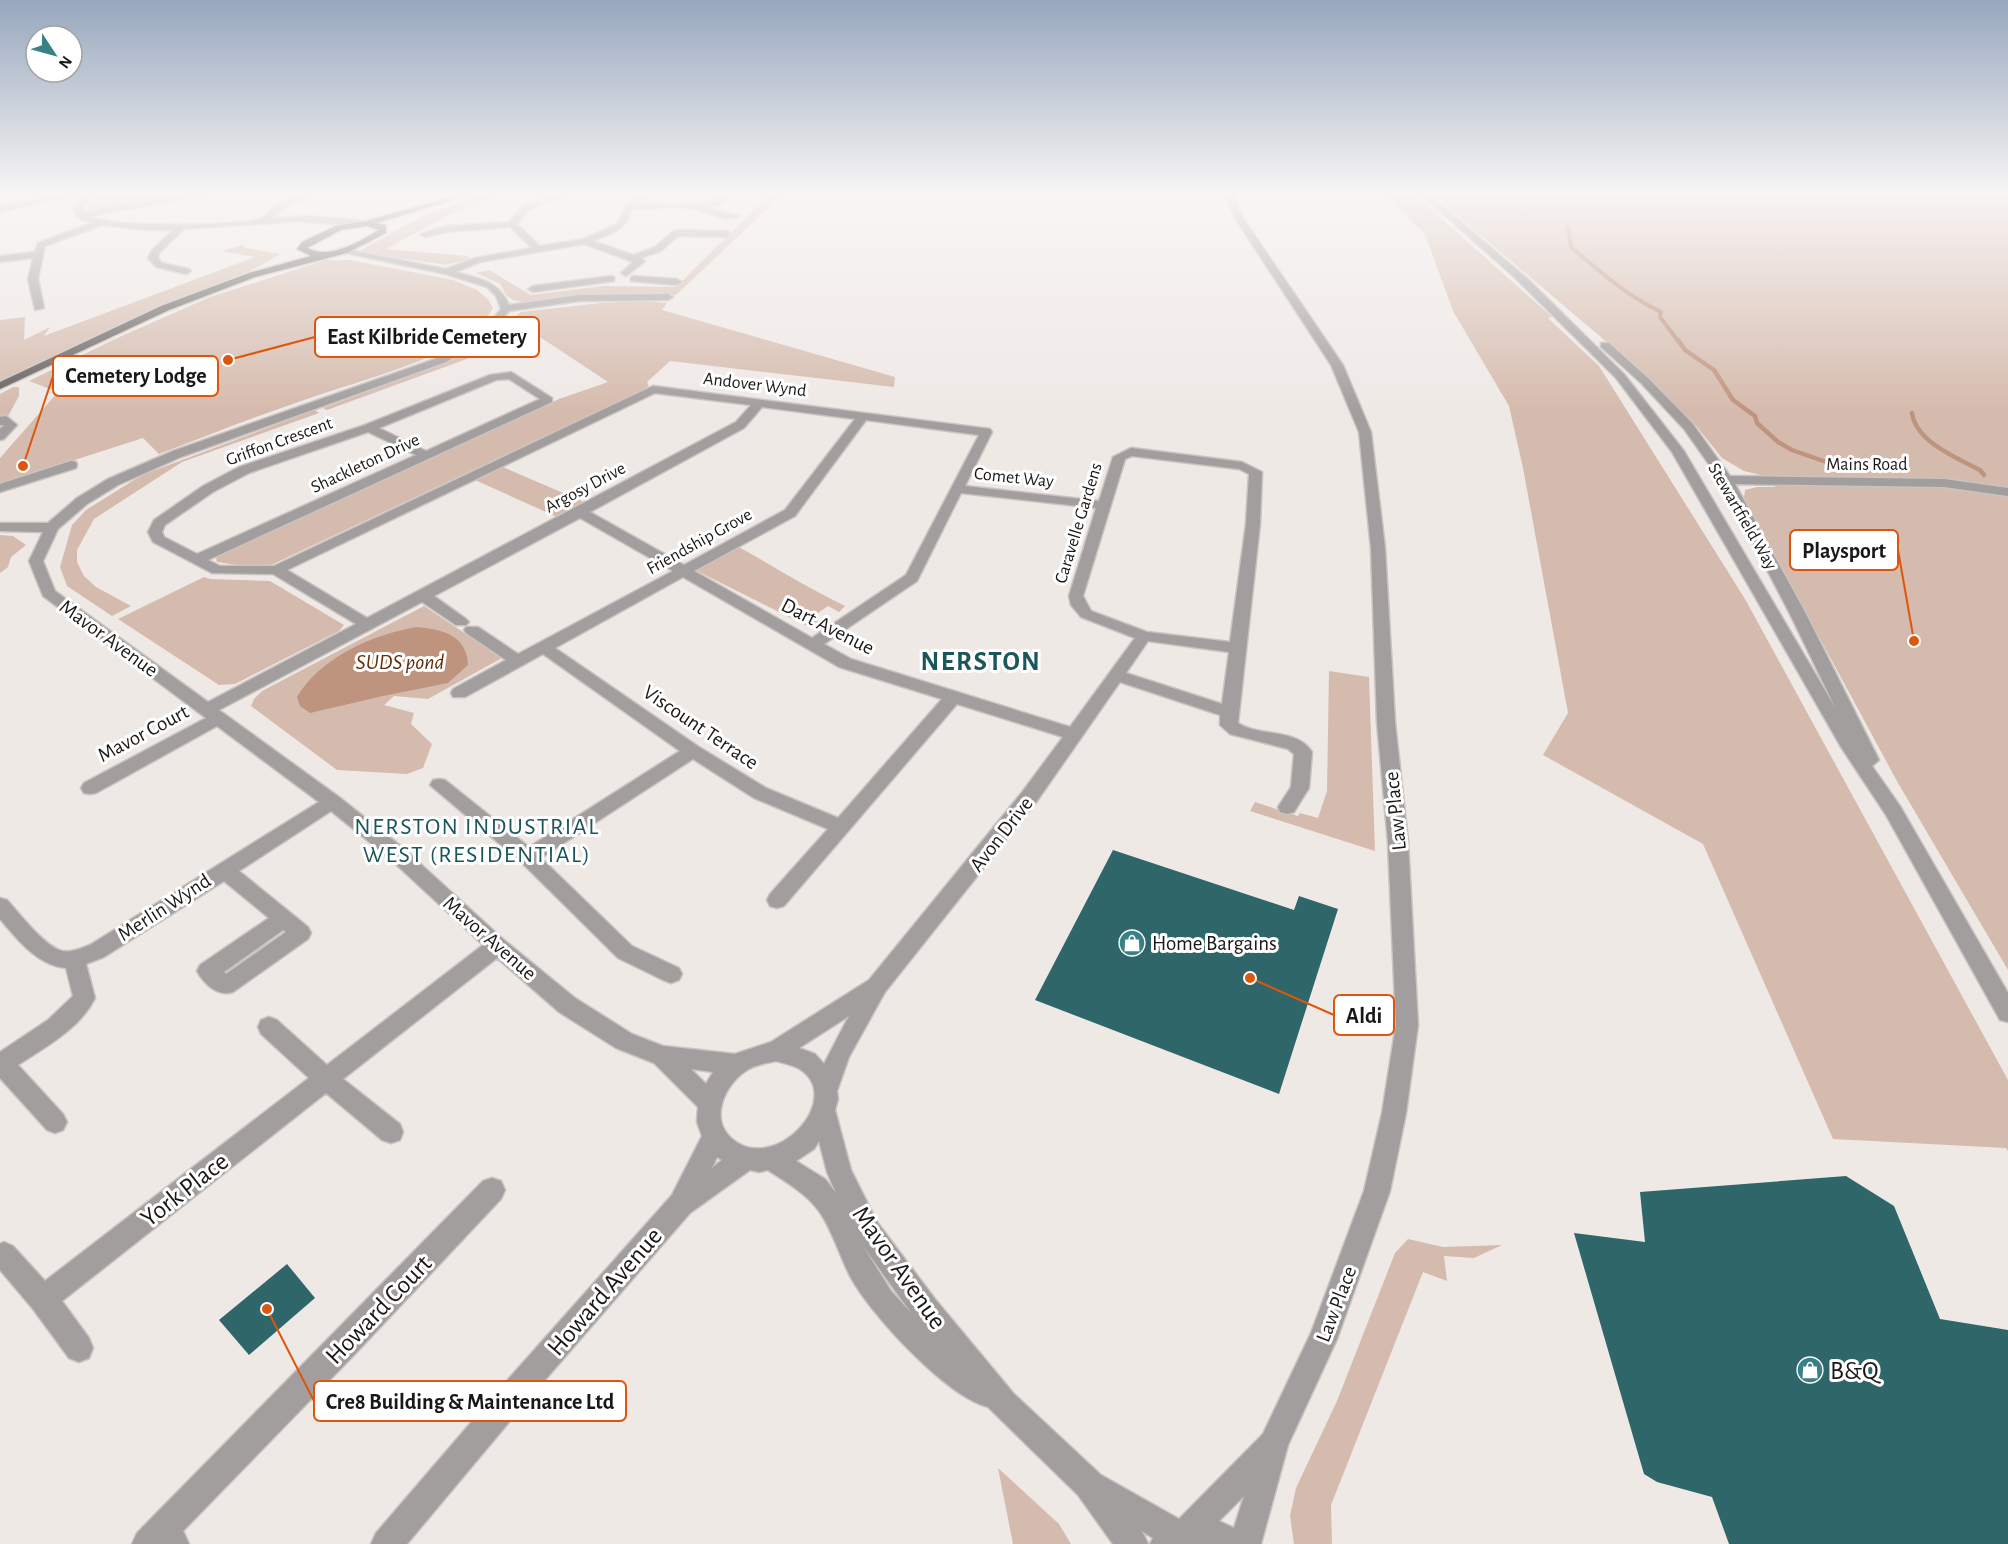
<svg xmlns="http://www.w3.org/2000/svg" width="2008" height="1544" font-family="'Alegreya Sans',sans-serif">
<style>
.green{fill:#d5bbad}
.water{fill:#bf947f}
.lines{fill:none;stroke-linecap:round;stroke-linejoin:round}
.stream-far1{stroke:#bf947f;stroke-width:4}
.stream{stroke:#bf947f;stroke-width:4.5}
.building{fill:#2e666a}
.minor-casing{stroke:#c9c3c1;stroke-width:3}
.major-casing{stroke:#c9c3c1;stroke-width:3}
.minor{fill:#a19e9d;fill-rule:evenodd}
.major{fill:#645f5d;fill-rule:evenodd}
.labels{text-anchor:middle;stroke-width:6;stroke-linejoin:round;paint-order:stroke}
.far-street-label{font-size:18px;fill:#1a1817;stroke:#fff}
.street-label{font-size:21px;fill:#1a1817;stroke:#fff}
.poi-label{font-size:21px;fill:#1a1817;stroke:#fff;text-anchor:start}
.water-label{font-size:22px;font-style:italic;fill:#622c09;stroke:#fff}
.quarter-label{font-size:24px;letter-spacing:1.5px;fill:#1b565a;stroke:#fff}
.near-street-label{font-size:26px;fill:#1a1817;stroke:#fff}
.near-poi-label{font-size:26px;fill:#1a1817;stroke:#fff;text-anchor:start}
.district-label{font-size:27px;font-weight:bold;letter-spacing:1.5px;fill:#1b565a;stroke:#fff}
.leader{fill:none;stroke:#de560d;stroke-width:2}
.callout-dot{fill:#de560d;stroke:#fff;stroke-width:2}
.callout{fill:#fff;stroke:#de560d;stroke-width:2}
.callout-label{font-size:22px;text-anchor:middle;font-weight:bold;fill:#1a1817}
</style>
<rect width="100%" height="100%" fill="#efe9e6"/>
<g class="green">
<polygon points="100,195 182,195 89,212 88,205"/>
<polygon points="481,195 504,195 450,214 386,249 467,256 471,259 446,265 366,253 361,250 425,215"/>
<polygon points="767,195 782,195 676,295 595,295 525,302 513,300 506,295 500,284 476,273 489,270 531,295 603,286 676,287 767,197"/>
<polygon points="1386,195 1415,195 1552,317 1548,318 1599,366 1745,599 2008,1080 2008,1151 2006,1148 1833,1139 1703,844 1543,755 1568,713 1523,468 1509,406 1453,311 1425,234"/>
<polygon points="1433,195 2008,195 2008,970 1898,783 1744,498 1745,490 1757,487 1775,487 1769,477 1744,471 1722,458 1697,427 1641,371"/>
<polygon points="242,245 246,248 280,254 254,269 127,321 0,381 0,320 25,317 24,340 50,327 44,336 255,257 222,251"/>
<path d="M326,260H350L453,280L477,290L488,299L493,308L482,326L471,331L476,333C425,364 366,379 310,398C259,415 209,435 159,454L143,438L0,484V458L58,392L29,381L115,339L210,297Z"/>
<polygon points="639,301 667,303 662,310 895,377 894,387 670,361 647,382 649,386 641,391 271,565 251,567 217,562 216,558 222,553 559,399 608,382 540,337 475,356 327,410 323,408 452,360 489,339 521,312 601,303"/>
<polygon points="13,387 19,387 19,396 6,420 0,420 0,394"/>
<polygon points="315,410 319,413 182,462 94,519 77,550 77,562 84,576 96,587 131,606 112,616 67,586 60,567 72,525 86,510 142,475"/>
<polygon points="503,467 584,502 557,517 475,480"/>
<polygon points="0,535 13,536 26,545 11,557 8,567 0,573"/>
<path d="M737,546C773,566 808,588 845,606L839,612L828,606L812,617L822,623L811,628L695,570Z"/>
<polygon points="204,577 210,579 270,581 344,625 339,631 235,684 219,685 118,619"/>
<polygon points="424,606 502,658 428,699 394,696 384,705 414,713 411,724 432,744 423,768 407,774 337,770 251,706 254,699 262,691"/>
<polygon points="1329,671 1369,677 1375,851 1250,811 1255,802 1298,816 1300,813 1318,818 1327,791"/>
<polygon points="1408,1239 1443,1247 1502,1245 1474,1258 1444,1256 1447,1281 1423,1272 1331,1505 1332,1544 1294,1544 1290,1516 1296,1488 1337,1401 1395,1253"/>
<polygon points="998,1468 1059,1524 1071,1544 1013,1544"/>
</g>
<path class="water" d="M416,627C442,629 467,635 468,665L448,683L383,696L310,713L300,706L297,697C321,657 372,635 416,627Z"/>
<g class="lines">
<path class="stream-far1" d="M1568,227L1571,247C1599,271 1627,296 1661,312L1660,317L1679,342"/>
<g class="stream">
<polyline points="1678,340 1685,350 1714,370 1733,400 1755,416 1757,423 1778,442 1792,450 1849,470"/>
<path d="M1912,413C1916,442 1957,458 1980,470L1984,475"/>
</g>
</g>
<g class="building">
<polygon points="1113,850 1294,910 1299,896 1338,909 1279,1094 1035,1000"/>
<polygon points="1846,1176 1894,1206 1940,1319 2008,1330 2008,1544 1729,1544 1712,1497 1657,1482 1644,1474 1574,1233 1645,1242 1640,1192"/>
<polygon points="287,1264 315,1298 249,1355 219,1320"/>
</g>
<g class="lines">
<defs>
<g id="minor">
<polygon points="62,195 76,195 0,212 0,206"/>
<path d="M87,195H95L83,206L85,212L165,197L206,195L90,216C110,228 235,226 259,219C266,217 271,209 277,205C287,199 300,195 312,195L283,209L272,218L307,216L359,220L363,223L359,226L299,221L184,229L159,253L158,258L162,263L189,269L191,271L186,274L156,267L148,258L152,250L173,230H144L102,225L45,246L38,279L44,308L35,310L28,279L33,258L0,262V256L35,252L38,243L91,223L77,217L74,211L76,203Z"/>
<path d="M555,195H565L528,210L517,224L540,246L583,239L617,224L626,205L640,195H648L638,204C659,203 708,208 722,195H730L722,204L706,207L740,216C728,224 707,212 695,209C675,205 652,209 632,209C625,232 613,232 593,241L633,255L655,247L672,232L678,230L727,231L731,234L727,237L678,236L661,251L641,258L645,261L643,263L626,276L621,273L633,262L584,244L480,262L456,272C480,279 499,281 509,305L579,295L668,294L673,297L668,300L579,301L509,311L489,337L446,362L181,457L118,485L87,504L58,529L43,561L55,591L208,702L356,624L273,574L212,573L153,542L148,532L154,520L203,486L239,467L365,425L490,375L511,372L552,398V402L208,560L220,566H274L653,386L990,429L992,432L965,486L1099,501L1113,457L1131,448L1242,462L1262,472L1260,524L1238,723C1258,737 1297,728 1312,752L1309,788L1294,812L1287,814L1280,812L1278,807L1291,787L1294,754L1288,749L1230,734L1220,725V715L1120,682L1037,801L885,992L849,1057L837,1091L838,1099L835,1110L851,1170L877,1222L935,1299L1014,1394L1101,1475L1179,1519L1263,1434L1311,1333L1364,1191L1382,1113L1396,1025L1388,842L1377,722L1371,548L1359,432L1331,365L1235,218L1225,195H1233L1243,218L1343,365L1371,432L1385,548L1395,722L1408,842L1418,1025L1406,1113L1390,1191L1337,1339L1288,1445L1261,1544H1150L1153,1538L1142,1531L1148,1544H1113L1078,1495L988,1407C947,1397 870,1314 850,1276C840,1256 833,1233 821,1214C808,1194 787,1183 768,1170L759,1172L750,1170L690,1213L525,1403L407,1544H371L376,1533L505,1383L672,1195L702,1136L697,1122L698,1107L654,1063L616,1048L559,1012L497,958L343,1079L400,1124L403,1132L400,1140L391,1143L382,1140L326,1093L62,1301L89,1338L93,1348L89,1358L79,1362L69,1358L33,1309L0,1270V1244L4,1242L13,1246L45,1281L309,1078L261,1034L258,1027L261,1020L269,1017L277,1020L327,1065L483,945L388,857L331,811L239,871L308,927L311,933L308,939L233,992C218,997 204,984 197,971L200,965L269,918L224,881L104,957L86,964L95,998C80,1029 45,1047 18,1065L63,1114L67,1122L63,1130L55,1133L47,1130L0,1078V1052L48,1020L73,996L66,968C37,965 18,940 0,919V898L7,900C20,914 44,946 62,951C72,953 81,948 90,945L319,802L217,726L96,793L90,794L84,793L81,788L84,783L206,718L43,596L29,561L43,532L0,531V523H48L77,498L108,479L173,451L438,358L481,333L501,309L496,296L487,287L445,274L336,251L341,248L446,269L475,258L532,248L510,227L446,232L425,237L421,234L446,226L509,222L522,206ZM509,379L540,399L426,451L379,428L496,380ZM655,393L751,405L736,422L367,618L287,570ZM762,407L855,419L785,510L684,565L590,512L744,428ZM866,420L979,435L906,575L812,638L694,571L795,516ZM368,432L416,455L197,554L164,537L162,532L165,525L213,492L249,473ZM1132,456L1239,469L1249,474L1246,524L1230,642L1147,632L1091,611L1083,596L1125,459ZM961,493L1096,508L1069,596L1071,605L1081,617L1135,638L1070,727L851,659L824,644L917,581ZM580,518L673,571L518,654L478,627H466L464,630L466,633L506,660L453,689L451,693L453,697H465L543,654L680,751L529,847L445,780L439,779L433,780L430,785L521,862L618,958L663,980L671,983L679,980L682,974L679,968L632,946L541,858L693,759L754,798L828,829L770,894L767,900L770,906L777,908L784,906L957,704L1063,737L1023,791L869,980L771,1042L735,1054L663,1046L632,1034L575,998L504,940L402,847L339,797L219,710L422,602L456,625H466L469,622L466,619L434,596ZM683,577L839,667L942,699L838,818L766,788L699,747L555,648ZM1148,641L1229,652L1222,704L1126,673ZM283,930L286,932L226,974L224,972ZM849,1016L824,1064L815,1054L799,1048ZM776,1061C783,1063 792,1065 798,1068C848,1097 774,1177 731,1138C708,1117 727,1081 749,1069C758,1064 767,1063 776,1061ZM691,1069L713,1072L706,1084ZM819,1141L827,1172L836,1193L825,1179L796,1161L814,1149ZM717,1157L722,1160L712,1168ZM863,1246L912,1314L891,1291ZM1244,1496L1234,1528L1219,1521Z"/>
<polygon points="1422,195 1430,195 1530,281 1624,374 1684,451 1836,709 1790,614 1720,480 1684,429 1641,383 1601,347 1601,343 1609,343 1649,379 1692,423 1730,476 1944,479 2008,488 2008,496 1944,487 1735,484 1806,614 1879,760 1872,766 1900,806 2008,993 2008,1022 2000,1020 1886,815 1841,747 1672,452 1616,378 1514,277"/>
<polygon points="611,276 614,277 614,281 533,292 528,289 533,286"/>
<polygon points="634,276 677,279 682,282 677,285 631,281 631,277"/>
<polygon points="6,416 17,425 4,439 0,440 0,429 4,425 0,425 0,417"/>
<polygon points="71,461 76,462 77,465 76,468 0,492 0,484"/>
<polygon points="492,1178 501,1181 505,1190 501,1199 355,1354 183,1531 189,1544 132,1544 137,1533 483,1181"/>
</g>
<path id="major" d="M458,195H469L377,223L386,225V233L347,253L255,277L169,310L0,389V382L161,306L249,273L311,256L297,249L302,242L336,226L366,221ZM367,226L379,230C358,242 331,260 307,248L341,230Z"/>
</defs>
<use href="#minor" class="minor-casing"/>
<use href="#major" class="major-casing"/>
<use href="#minor" class="minor"/>
<use href="#major" class="major"/>
</g>
<linearGradient id="sky" x2="0" y2="1"><stop stop-color="#97a7be"/><stop offset="0.47" stop-color="#f8f5f4"/><stop offset="1" stop-color="#f8f5f4" stop-opacity="0"/></linearGradient>
<rect width="2008" height="411" fill="url(#sky)"/>
<defs>
<symbol id="shop-disc" viewBox="-11 -11 22 22"><circle r="9.5" fill="#398186" stroke="#fff"/><path d="M-5-2.5h2.3a2.7 3.5 0 0 1 5.4 0H5L5.5 6h-11ZM-1.5-2.5h3a1.5 2.3 0 0 0-3 0Z" fill="#fff"/></symbol>
</defs>
<g fill-rule="evenodd">
<use href="#shop-disc" x="1117" y="928" width="30" height="30"/>
<use href="#shop-disc" x="1795" y="1355" width="30" height="30"/>
</g>
<g class="labels">
<g class="far-street-label">
<text transform="translate(755 384) rotate(7)" y="6">Andover Wynd</text>
<text transform="translate(279 441) rotate(-20)" y="6">Griffon Crescent</text>
<text transform="translate(365 463) rotate(-25)" y="6">Shackleton Drive</text>
<text x="1867" y="470">Mains Road</text>
<text transform="translate(1014 477) rotate(6)" y="6">Comet Way</text>
<text transform="translate(585 487) rotate(-28)" y="6">Argosy Drive</text>
<text transform="translate(1743 516) rotate(60)" y="6">Stewartfield Way</text>
<text transform="translate(1078 523) rotate(-73)" y="6">Caravelle Gardens</text>
<text transform="translate(699 541) rotate(-29)" y="6">Friendship Grove</text>
</g>
<g class="street-label">
<text transform="translate(828 626) rotate(27)" y="7">Dart Avenue</text>
<text transform="translate(109 638) rotate(36)" y="7">Mavor Avenue</text>
<text transform="translate(701 727) rotate(34)" y="7">Viscount Terrace</text>
<text transform="translate(143 733) rotate(-28)" y="7">Mavor Court</text>
<text transform="translate(1395 811) rotate(-96)" y="7">Law Place</text>
<text transform="translate(1001 834) rotate(-52)" y="7">Avon Drive</text>
<text transform="translate(164 907) rotate(-33)" y="7">Merlin Wynd</text>
<text transform="translate(490 938) rotate(41)" y="7">Mavor Avenue</text>
<text transform="translate(1336 1304) rotate(-69)" y="7">Law Place</text>
</g>
<g class="poi-label">
<text x="1152" y="950">Home Bargains</text>
</g>
<g class="water-label">
<text x="400" y="669">SUDS pond</text>
</g>
<g class="quarter-label">
<text x="477" y="834">NERSTON INDUSTRIAL<tspan x="477" dy="28">WEST (RESIDENTIAL)</tspan></text>
</g>
<g class="near-street-label">
<text transform="translate(184 1189) rotate(-38)" y="9">York Place</text>
<text transform="translate(900 1267) rotate(55)" y="9">Mavor Avenue</text>
<text transform="translate(604 1291) rotate(-49)" y="9">Howard Avenue</text>
<text transform="translate(378 1309) rotate(-46)" y="9">Howard Court</text>
</g>
<g class="near-poi-label">
<text x="1830" y="1379">B&amp;Q</text>
</g>
<g class="district-label">
<text x="981" y="670">NERSTON</text>
</g>
</g>
<path class="leader" d="M228 360L315 337M23 466L53 376M1914 641L1898 550M1250 978L1334 1015M267 1309L314 1401"/>
<g class="callout-dot">
<circle cx="228" cy="360" r="6"/>
<circle cx="23" cy="466" r="6"/>
<circle cx="1914" cy="641" r="6"/>
<circle cx="1250" cy="978" r="6"/>
<circle cx="267" cy="1309" r="6"/>
</g>
<g class="callout">
<rect x="315" y="317" width="224" height="40" rx="6"/>
<rect x="53" y="356" width="165" height="40" rx="6"/>
<rect x="1790" y="530" width="108" height="40" rx="6"/>
<rect x="1334" y="995" width="60" height="40" rx="6"/>
<rect x="314" y="1381" width="312" height="40" rx="6"/>
</g>
<g class="callout-label">
<text x="427" y="344">East Kilbride Cemetery</text>
<text x="136" y="383">Cemetery Lodge</text>
<text x="1844" y="558">Playsport</text>
<text x="1364" y="1023">Aldi</text>
<text x="470" y="1409">Cre8 Building &amp; Maintenance Ltd</text>
</g>
<g transform="translate(54 54) rotate(126)"><circle r="28" fill="#ffffff" stroke="#a3a3a2" stroke-width="1.5"/>
<path d="M0-4.5L10 22L0 15L-10 22Z" fill="#398186"/>
<text y="-9" font-size="16" font-weight="bold" text-anchor="middle" fill="#1a1817">N</text>
</g>
</svg>
